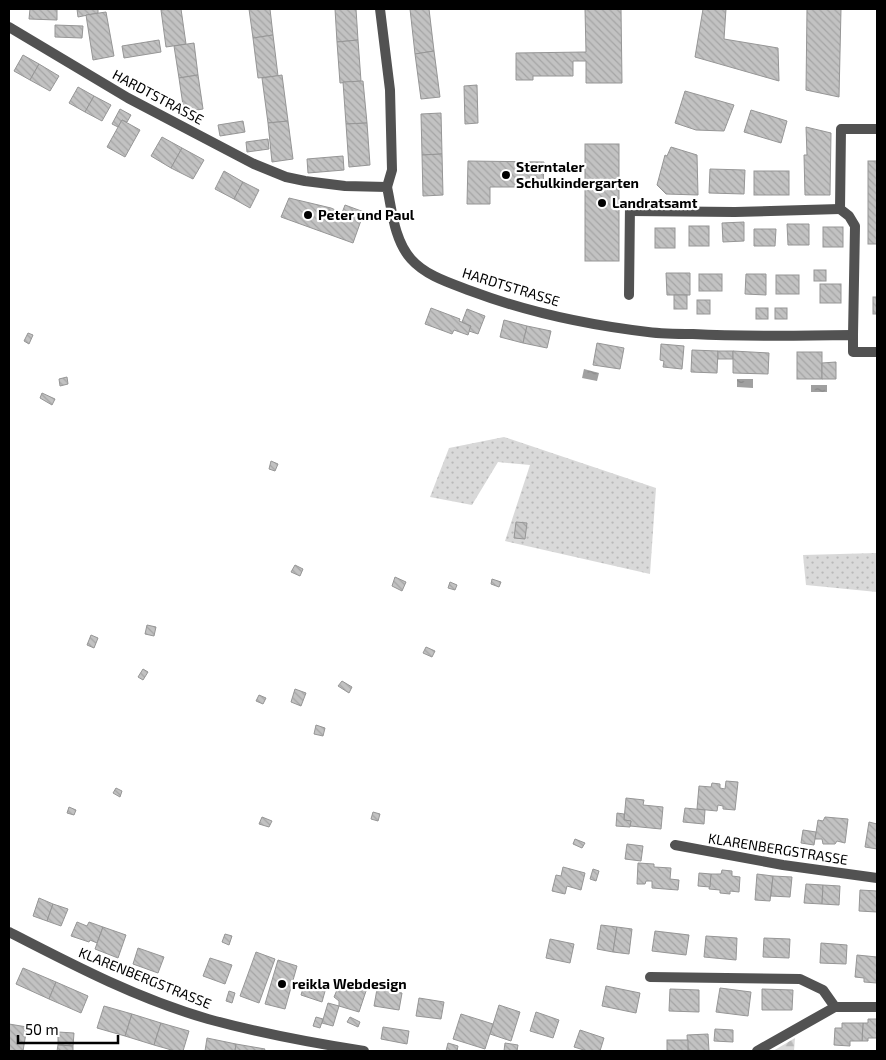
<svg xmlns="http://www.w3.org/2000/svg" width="886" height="1060" font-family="'Exo 2',sans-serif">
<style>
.grass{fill:url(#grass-dots)}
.forest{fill:url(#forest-firs)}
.water{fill:url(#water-ripples)}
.building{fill:url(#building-back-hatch);stroke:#969696}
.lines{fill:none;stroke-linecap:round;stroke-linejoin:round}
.street{stroke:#525252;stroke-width:10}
.poi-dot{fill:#000;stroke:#fff;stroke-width:2}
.labels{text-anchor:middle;stroke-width:4.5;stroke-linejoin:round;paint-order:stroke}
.street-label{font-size:14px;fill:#000;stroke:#fff}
.poi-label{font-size:14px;font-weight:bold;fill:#000;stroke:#fff;text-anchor:start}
</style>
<defs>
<pattern id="grass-dots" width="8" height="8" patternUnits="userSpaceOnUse" patternTransform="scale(1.25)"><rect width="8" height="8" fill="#d9d9d9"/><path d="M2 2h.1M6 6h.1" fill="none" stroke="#b8b8b8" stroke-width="1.8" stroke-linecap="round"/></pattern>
<pattern id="forest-firs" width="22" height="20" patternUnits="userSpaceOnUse" patternTransform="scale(1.25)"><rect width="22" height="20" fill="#d9d9d9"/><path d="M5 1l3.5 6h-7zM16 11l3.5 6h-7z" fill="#b8b8b8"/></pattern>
<pattern id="water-ripples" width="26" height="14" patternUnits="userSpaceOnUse" patternTransform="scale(1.25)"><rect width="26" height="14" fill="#a0a0a0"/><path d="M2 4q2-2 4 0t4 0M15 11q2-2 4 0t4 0" fill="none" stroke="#888"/></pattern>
<pattern id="building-back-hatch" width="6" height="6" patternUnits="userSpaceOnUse" patternTransform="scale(1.25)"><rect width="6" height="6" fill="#c2c2c2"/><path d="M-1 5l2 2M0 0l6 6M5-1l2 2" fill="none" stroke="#a5a5a5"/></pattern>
</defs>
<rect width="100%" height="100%" fill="#fff"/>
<g class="grass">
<polygon points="504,437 656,488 650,574 505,541 530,465 498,462 472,505 430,497 449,448"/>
<polygon points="877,553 877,592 806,585 803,555"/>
</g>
<polygon class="forest" points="795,1038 794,1051 773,1051"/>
<g class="water">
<polygon points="584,369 599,373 597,381 582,378"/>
<polygon points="737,379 753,379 753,388 737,387"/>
<rect x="811" y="385" width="16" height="7"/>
</g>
<g class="building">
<polygon points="30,9 57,9 57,20 29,19"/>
<polygon points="77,9 98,9 98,13 78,17"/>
<polygon points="170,9 181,9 186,44 166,47 161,10"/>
<polygon points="249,9 270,9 273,35 253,38"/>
<polygon points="335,9 356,9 358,40 337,42"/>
<polygon points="410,9 429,9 434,51 415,54"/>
<polygon points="585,9 621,9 622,83 586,83 586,61 573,61 573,76 533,76 533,80 516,80 516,53 586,52"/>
<polygon points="703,9 726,9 724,39 778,48 779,81 695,57"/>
<polygon points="807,9 841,9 839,97 806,90"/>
<polygon points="106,12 114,56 93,60 86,15"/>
<polygon points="55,25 83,26 82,38 55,37"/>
<polygon points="273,35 278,76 258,78 253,38"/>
<polygon points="159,40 161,52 124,58 122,46"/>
<polygon points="358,40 361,81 340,83 337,42"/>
<polygon points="194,43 198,75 179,78 174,46"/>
<polygon points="434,51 440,97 421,99 415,54"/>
<polygon points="23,55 39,64 30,80 14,71"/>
<polygon points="39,64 59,76 50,91 30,80"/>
<polygon points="198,75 203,109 184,112 179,78"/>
<polygon points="282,75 288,121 268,123 262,78"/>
<polygon points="363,81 367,123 346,124 343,82"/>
<polygon points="477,85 478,123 465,124 464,86"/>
<polygon points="78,87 94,96 85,112 69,103"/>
<polygon points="685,91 734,105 724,131 696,130 675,123"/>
<polygon points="94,96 111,105 102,121 85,112"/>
<polygon points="120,109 131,115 127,122 122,120 118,127 112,124"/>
<polygon points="751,110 787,121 781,143 744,132"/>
<polygon points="441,113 442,154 422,155 421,114"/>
<polygon points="122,120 140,130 125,157 107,147"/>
<polygon points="243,121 245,132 220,136 218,125"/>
<polygon points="288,121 293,159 272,162 268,123"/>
<polygon points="367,123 370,165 349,167 346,124"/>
<polygon points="806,127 831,133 830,195 805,195 804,155 807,155"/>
<polygon points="162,137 182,148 171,168 151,156"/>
<polygon points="268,139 269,149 247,152 246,142"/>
<rect x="585" y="144" width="34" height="117"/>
<polygon points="671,147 697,155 698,195 666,194 657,185 665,155 667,156"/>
<polygon points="182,148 204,160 193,179 171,168"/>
<polygon points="442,154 443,195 423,196 422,155"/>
<polygon points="343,156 344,170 308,173 307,159"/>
<polygon points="468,161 544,162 543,187 490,187 490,204 467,204"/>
<rect x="868" y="161" width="9" height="83"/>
<polygon points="710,169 745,170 744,194 709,193"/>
<polygon points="224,171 243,182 234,199 215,189"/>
<rect x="754" y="171" width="35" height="24"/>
<polygon points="243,182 259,190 250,208 234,199"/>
<polygon points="289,198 331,208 342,213 345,205 364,212 353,243 281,217"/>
<polygon points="744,222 744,241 723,242 722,223"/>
<polygon points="787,224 809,224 809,245 788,245"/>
<rect x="689" y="226" width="20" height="20"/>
<rect x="823" y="227" width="20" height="20"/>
<rect x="655" y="228" width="20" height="20"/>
<polygon points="754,229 776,229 775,246 754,246"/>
<rect x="814" y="270" width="12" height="11"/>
<polygon points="666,273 690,273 690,295 667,295"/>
<rect x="699" y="274" width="23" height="17"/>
<polygon points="746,274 766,274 766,295 745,294"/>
<rect x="776" y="275" width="23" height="19"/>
<rect x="820" y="284" width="21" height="19"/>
<rect x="674" y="295" width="13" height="14"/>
<rect x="873" y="297" width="4" height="17"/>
<rect x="697" y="300" width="13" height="14"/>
<polygon points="431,308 460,319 459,321 471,326 468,335 454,330 452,334 425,324"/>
<rect x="756" y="308" width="12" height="11"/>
<rect x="775" y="308" width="12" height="11"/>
<polygon points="467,309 485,316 478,334 469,331 471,326 462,322"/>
<polygon points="504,320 527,326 523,343 500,337"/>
<polygon points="527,326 551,331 547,348 523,343"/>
<polygon points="28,333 33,335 29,344 24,341"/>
<polygon points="597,343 624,348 620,369 593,365"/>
<polygon points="661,344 684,346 682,369 663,367 664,361 660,360"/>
<polygon points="692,350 718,351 717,373 691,372"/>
<rect x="718" y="351" width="15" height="8"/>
<polygon points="733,351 769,353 768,374 733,373"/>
<rect x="797" y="352" width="25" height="27"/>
<polygon points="836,362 836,379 822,379 822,363"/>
<polygon points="67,377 68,384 60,386 59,379"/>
<polygon points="42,393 55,399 52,405 40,398"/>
<polygon points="271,461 278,464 275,471 269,469"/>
<polygon points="516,522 527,523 525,539 514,538"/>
<polygon points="295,565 303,569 300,576 291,572"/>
<polygon points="395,577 406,582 402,591 392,586"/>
<polygon points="492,579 501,582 499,587 491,584"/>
<polygon points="450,582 457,585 455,590 448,588"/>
<polygon points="147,625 156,627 154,636 145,634"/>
<polygon points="91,635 98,638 94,648 87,645"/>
<polygon points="426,647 435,651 432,657 423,653"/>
<polygon points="143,669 148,672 143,680 138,677"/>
<polygon points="342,681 352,687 349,693 338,686"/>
<polygon points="295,689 306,693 301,706 291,702"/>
<polygon points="259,695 266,698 263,704 256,701"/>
<polygon points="316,725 325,728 323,736 314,734"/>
<polygon points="726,781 738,782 735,810 723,809 723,806 718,805 717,811 697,809 699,786 711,787 712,783 720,784 720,788 725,789"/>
<polygon points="116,788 122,791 120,797 113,793"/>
<polygon points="626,798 644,800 643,805 663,807 661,829 630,826 631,821 624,820"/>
<polygon points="69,807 76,810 74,815 67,813"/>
<polygon points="685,808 705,810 704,824 683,822"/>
<polygon points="373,812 380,814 378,821 371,819"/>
<polygon points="617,813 624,814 624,820 631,821 630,827 616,826"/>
<polygon points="262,817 272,821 269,827 259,824"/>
<polygon points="825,817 848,819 845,843 837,841 835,844 823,844 822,839 815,839 818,820 823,821"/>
<polygon points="869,822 877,824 877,849 865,847"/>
<polygon points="803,830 816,832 814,845 801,843"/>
<polygon points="575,839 585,843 582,848 573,844"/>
<polygon points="627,844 643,846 641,861 625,859"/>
<polygon points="638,863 654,864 654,867 671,868 670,879 679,880 678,890 652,888 652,881 646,881 645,884 637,884"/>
<polygon points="563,867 585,873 581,890 567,886 565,894 552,891 556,875 561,876"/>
<polygon points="593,869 599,871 596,881 590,879"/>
<polygon points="722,870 732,871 732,876 740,877 739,892 730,891 730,894 720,893 720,890 709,889 711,874 721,874"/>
<polygon points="699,873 711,874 710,887 698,886"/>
<polygon points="757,874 773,876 770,901 755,900"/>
<polygon points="773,876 792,877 790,897 771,896"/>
<polygon points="806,884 823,885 822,904 804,903"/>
<polygon points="823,885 840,886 839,905 822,904"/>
<polygon points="860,890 877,891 877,912 859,911"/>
<polygon points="39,898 53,904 47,921 33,916"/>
<polygon points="53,904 68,909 61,926 47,921"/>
<polygon points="77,922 87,926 89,922 103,927 97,943 90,940 89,942 71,936"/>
<polygon points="601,925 617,927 613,952 597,949"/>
<polygon points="103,927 126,935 118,958 95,949"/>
<polygon points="617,927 632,929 629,954 613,952"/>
<polygon points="655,931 689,935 686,955 652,951"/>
<polygon points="225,934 232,936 229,945 222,942"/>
<polygon points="706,936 737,938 736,960 704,957"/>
<polygon points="764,938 790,939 789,958 763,957"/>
<polygon points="550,939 574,944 570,963 546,958"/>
<polygon points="821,943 847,945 846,964 820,963"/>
<polygon points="138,948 164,957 158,973 133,964"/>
<polygon points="256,952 275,959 259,1003 240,996"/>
<polygon points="857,955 877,957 877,983 864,982 864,978 855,977"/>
<polygon points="210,958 232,965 225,984 203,976"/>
<polygon points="278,960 297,966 285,1009 265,1004"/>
<polygon points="23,968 56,982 49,999 16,984"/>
<polygon points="306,978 327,984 322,1002 301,995"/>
<polygon points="342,978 367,988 359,1012 339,1006 339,1001 334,997"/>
<polygon points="56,982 88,996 81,1013 49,999"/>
<polygon points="606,986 640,993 636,1013 602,1006"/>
<polygon points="720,988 751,992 748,1016 716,1012"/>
<polygon points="377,989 402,993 399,1010 374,1006"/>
<polygon points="670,989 699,990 699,1012 669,1011"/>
<polygon points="762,989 793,990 792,1010 762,1010"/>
<polygon points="229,991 235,993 232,1003 226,1001"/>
<polygon points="419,998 444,1002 441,1019 416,1016"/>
<polygon points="328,1003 339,1006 333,1026 322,1023"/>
<polygon points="499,1005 520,1012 511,1041 490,1034"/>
<polygon points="104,1006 132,1014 125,1036 97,1028"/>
<polygon points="536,1012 559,1020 553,1038 530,1031"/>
<polygon points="132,1014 161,1023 154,1045 125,1036"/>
<polygon points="461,1014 493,1024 485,1049 453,1039"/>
<polygon points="316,1017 323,1019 320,1028 313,1026"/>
<polygon points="350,1017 360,1022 358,1027 347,1022"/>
<polygon points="868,1019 877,1019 877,1038 868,1038 868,1041 862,1041 863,1023 868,1023"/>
<polygon points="161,1023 189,1031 183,1051 175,1051 154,1045"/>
<polygon points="842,1023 863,1023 862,1041 850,1041 850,1046 834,1045 835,1028 842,1028"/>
<polygon points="9,1024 27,1027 23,1051 9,1051"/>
<polygon points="383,1027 409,1031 407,1044 381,1039"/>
<polygon points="715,1029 733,1030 733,1042 714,1041"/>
<polygon points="580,1030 604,1038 600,1051 587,1051 574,1047"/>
<polygon points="58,1032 74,1033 73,1046 58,1045"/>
<polygon points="708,1034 709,1051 688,1051 687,1035"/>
<polygon points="207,1038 236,1044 235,1051 205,1051"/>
<rect x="667" y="1040" width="21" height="11"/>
<polygon points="448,1043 458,1046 457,1051 446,1051"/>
<polygon points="505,1043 518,1045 517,1051 504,1051"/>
<polygon points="236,1044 265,1049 264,1051 235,1051"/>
<polygon points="58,1045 73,1046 73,1051 57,1051"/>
</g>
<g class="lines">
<g class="street">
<polyline points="380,9 390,90 392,170 387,187"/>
<path d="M9,27L128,98L254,164L286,177L305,181L345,186L387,187C392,210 394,240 411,259C426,276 450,283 471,291C527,312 588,325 648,332C663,334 678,334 693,334C746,337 800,336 853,335V352H877"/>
<polyline points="630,211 735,212 840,209"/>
<polyline points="629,295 630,205"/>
<polyline points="853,335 855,226 849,216 840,209 841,129 877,129"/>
<polyline points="675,845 783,865 877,878"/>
<path d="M9,932C73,965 138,999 208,1019C259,1033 312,1043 364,1051"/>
<polyline points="650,977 800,979 823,990 835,1007"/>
<polyline points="757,1051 835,1007 877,1007"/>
</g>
</g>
<g class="poi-dot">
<circle cx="506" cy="175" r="5"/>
<circle cx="602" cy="203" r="5"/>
<circle cx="308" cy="215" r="5"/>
<circle cx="282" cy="984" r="5"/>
</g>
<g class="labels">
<g class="street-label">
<text transform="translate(158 97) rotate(28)" y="5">HARDTSTRASSE</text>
<text transform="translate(511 287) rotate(17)" y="5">HARDTSTRASSE</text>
<text transform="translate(778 849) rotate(9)" y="5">KLARENBERGSTRASSE</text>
<text transform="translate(145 978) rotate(22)" y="5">KLARENBERGSTRASSE</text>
</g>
<g class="poi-label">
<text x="516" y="172">Sterntaler<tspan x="516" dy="16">Schulkindergarten</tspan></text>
<text x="612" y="208">Landratsamt</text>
<text x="318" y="220">Peter und Paul</text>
<text x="292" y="989">reikla Webdesign</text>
</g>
</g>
<rect width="886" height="1060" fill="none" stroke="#000000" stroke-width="20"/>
<path d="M18 1035v8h100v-8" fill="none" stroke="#000000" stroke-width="2.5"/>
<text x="25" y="1035" font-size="15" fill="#000000" stroke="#ffffff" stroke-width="4" paint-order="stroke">50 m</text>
</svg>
